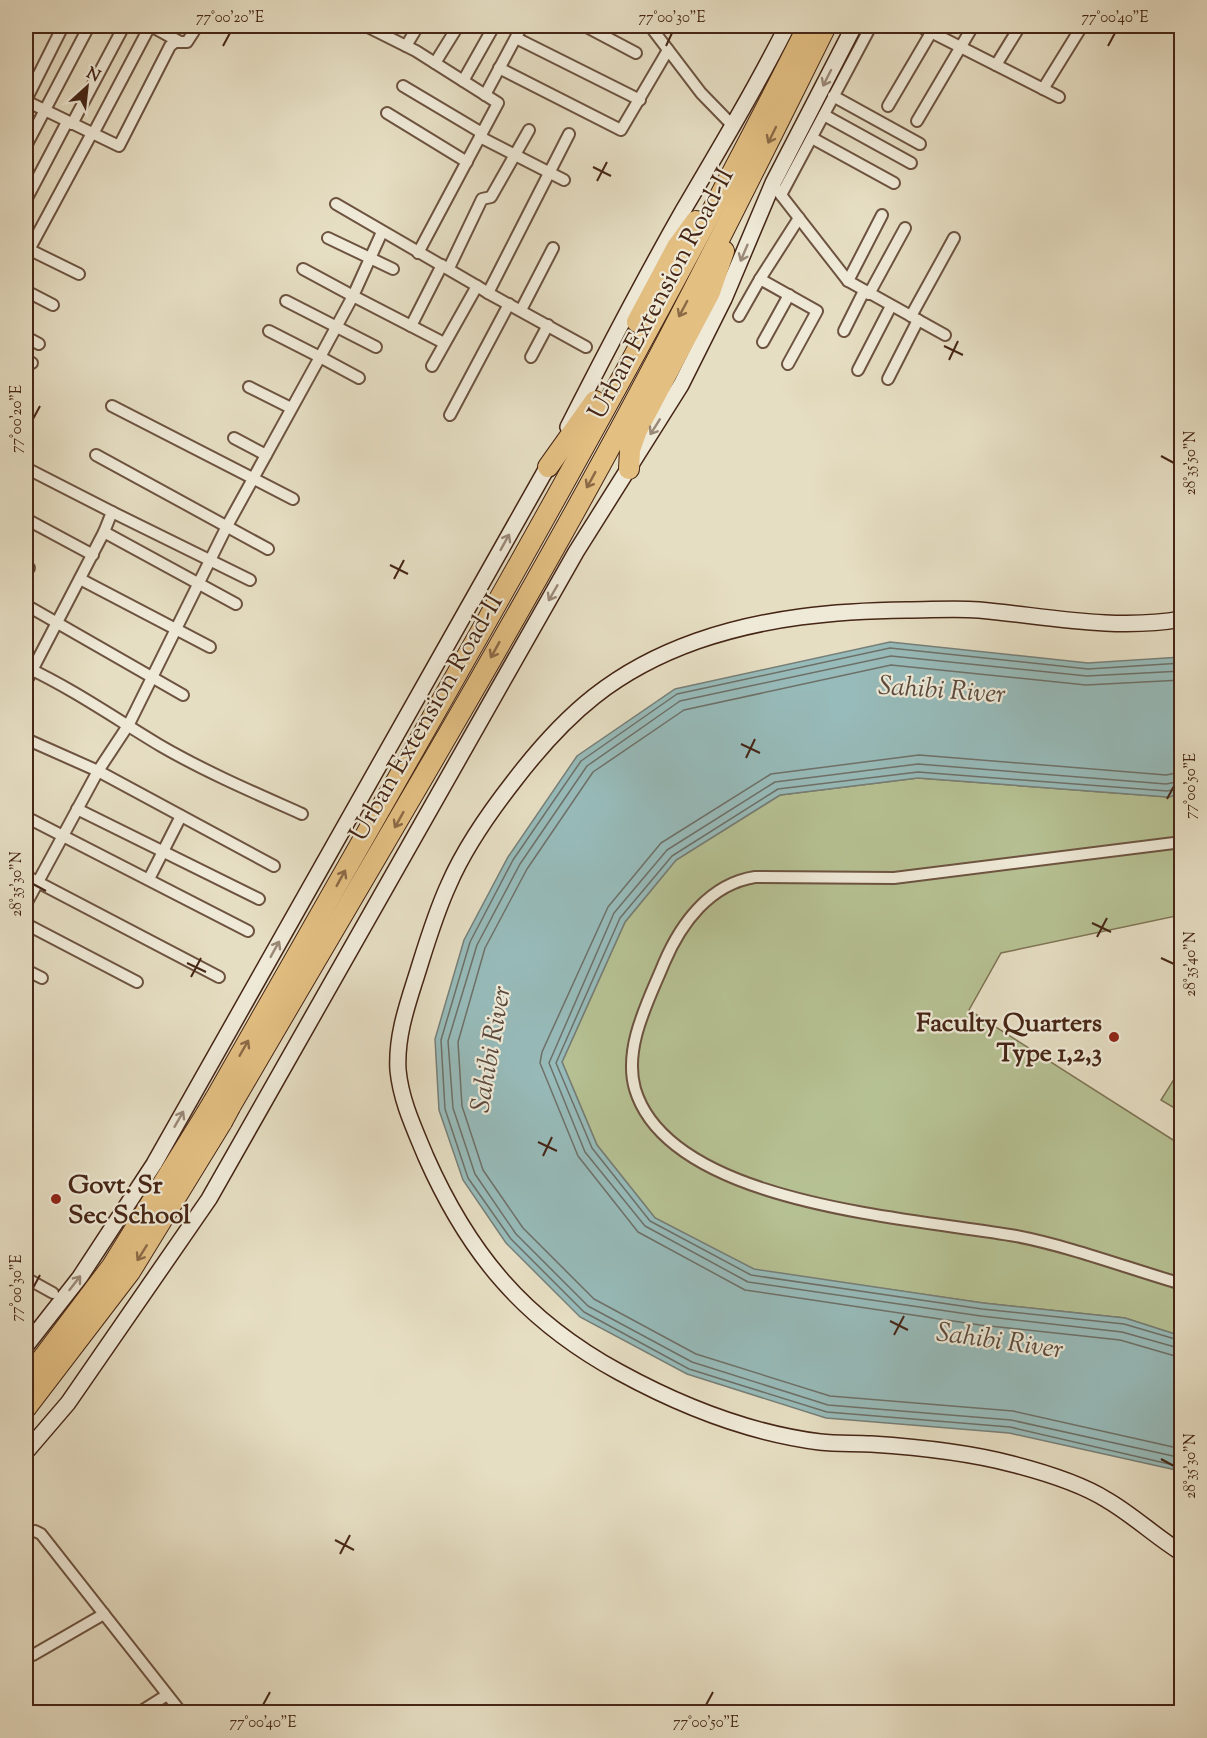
<svg xmlns="http://www.w3.org/2000/svg" width="1207" height="1738" font-family="'Sorts Mill Goudy',serif">
<style>
.green{fill:#b6c193;stroke:#7e7354;stroke-width:1.5}
.water{fill:#97bbba;stroke:#767f78;stroke-width:1.5}
.lines{fill:none;stroke-linecap:round;stroke-linejoin:round}
.shore{stroke:#6e7068;stroke-width:1.5}
.street-casing{stroke:#6d5340;stroke-width:14}
.secondary-casing{stroke:#452515;stroke-width:18}
.highway-casing{stroke:#452515;stroke-width:22}
.street{stroke:#efead8;stroke-width:10}
.secondary{stroke:#efead8;stroke-width:15}
.highway{stroke:#e3bf82;stroke-width:20}
.highway-bridge-casing{stroke:#452515;stroke-width:22;stroke-linecap:butt}
.highway-bridge{stroke:#e3bf82;stroke-width:20}
.oneway{stroke:#9a8876}
.oneway2{stroke:#8c6a46}
.ticks{fill:none;stroke:#452515;stroke-width:2}
.poi-dot{fill:#8f2418;stroke:#efead8;stroke-width:2}
.labels{text-anchor:middle;stroke-width:4.5;stroke-linejoin:round;paint-order:stroke}
.street-label{font-size:26px;fill:#452515;stroke:#efead8}
.poi-label{font-size:26px;font-weight:bold;fill:#452515;stroke:#efead8;text-anchor:end}
.water-label{font-size:27px;font-style:italic;fill:#5a4a3e;stroke:#efead8}
.neatline{fill:none;stroke:#452515;stroke-width:2}
.ticks-label{font-size:15px;text-anchor:middle;fill:#452515}
</style>
<rect width="100%" height="100%" fill="#e6dec3"/>
<filter id="stains"><feTurbulence type="fractalNoise" baseFrequency=".00333" numOctaves="4"/><feColorMatrix values="0 0 0 0 .2 0 0 0 0 .09 0 0 0 0 .02 0 0 0 .5 -.17"/></filter>
<radialGradient id="worn" r=".72"><stop offset=".6" stop-color="#630" stop-opacity="0"/><stop offset="1" stop-color="#630" stop-opacity=".3"/></radialGradient>
<g class="green">
<polygon points="918,778 1168,797 1181,794 1181,915 1001,953 969,1010 1181,1145 1181,1336 1125,1318 983,1303 754,1270 655,1218 597,1145 562,1062 625,922 676,860 780,795"/>
<polygon points="1181,1068 1181,1112 1161,1100"/>
</g>
<polygon class="water" points="890,642 1088,663 1181,657 1181,794 1168,797 918,778 780,795 676,860 625,922 562,1062 597,1145 655,1218 754,1269 983,1303 1125,1318 1181,1336 1181,1475 1176,1470 1009,1433 826,1418 687,1374 580,1317 506,1243 463,1180 439,1110 435,1039 464,940 508,857 577,756 675,689"/>
<g class="lines">
<g class="shore">
<polyline points="1182,663 1088,669 890,648 677,694 581,761 513,860 470,942 441,1040 445,1109 468,1178 511,1239 584,1312 689,1369 827,1412 1010,1427 1182,1467"/>
<polyline points="1182,671 1087,676 891,656 680,701 587,766 520,864 477,945 448,1041 453,1108 475,1174 516,1234 588,1306 692,1362 828,1405 1011,1420 1182,1458"/>
<polyline points="1182,680 1086,685 891,665 684,710 593,772 527,869 485,948 458,1042 462,1106 483,1170 523,1228 594,1299 696,1354 830,1396 1013,1411 1182,1449"/>
<polyline points="1182,772 1166,775 919,755 771,774 661,843 608,907 542,1052 540,1063 578,1156 638,1232 745,1290 980,1325 1120,1340 1182,1358"/>
<polyline points="1182,781 1166,784 918,764 775,782 667,850 614,913 549,1063 585,1152 645,1226 748,1282 981,1316 1122,1332 1182,1349"/>
<polyline points="1182,788 1167,791 918,772 778,789 672,856 620,918 556,1063 592,1148 650,1221 751,1275 982,1309 1124,1324 1182,1341"/>
</g>
<defs>
<g id="street">
<polyline points="151,26 180,42"/>
<polyline points="366,26 416,51 498,103 418,253"/>
<polyline points="585,26 636,53"/>
<polyline points="650,26 701,93 734,127"/>
<polyline points="919,26 1059,97"/>
<polyline points="26,30 28,26"/>
<polyline points="516,38 640,100"/>
<polyline points="406,46 418,26"/>
<polyline points="435,63 458,26"/>
<polyline points="996,65 1020,26"/>
<polyline points="499,68 621,130 668,50"/>
<polyline points="463,81 494,26"/>
<polyline points="403,86 482,133"/>
<polyline points="1043,89 1082,26"/>
<polyline points="485,95 522,26"/>
<polyline points="833,96 920,144"/>
<polyline points="26,100 63,26"/>
<polyline points="26,101 119,146 170,46 175,42 187,42 196,28 192,26"/>
<polyline points="888,106 935,26"/>
<polyline points="387,113 467,162"/>
<polyline points="824,115 911,163"/>
<polyline points="917,121 973,26"/>
<polyline points="72,124 124,26"/>
<polyline points="93,134 150,26"/>
<polyline points="480,137 564,180"/>
<polyline points="812,138 894,183"/>
<polyline points="26,146 89,26"/>
<polyline points="778,190 781,195 871,26"/>
<polyline points="781,195 848,281 945,335"/>
<polyline points="26,200 67,122"/>
<polyline points="336,204 477,286 432,366"/>
<polyline points="382,232 353,296 444,343"/>
<polyline points="328,238 393,269"/>
<polyline points="26,248 79,274"/>
<polyline points="29,250 92,133"/>
<polyline points="449,268 482,199 491,197 529,130"/>
<polyline points="303,269 353,296 320,357 359,378"/>
<polyline points="848,281 882,215"/>
<polyline points="477,286 488,293 569,134"/>
<polyline points="26,291 53,305"/>
<polyline points="488,293 586,347"/>
<polyline points="869,294 905,228"/>
<polyline points="286,301 376,347"/>
<polyline points="521,310 553,248"/>
<polyline points="739,316 760,279"/>
<polyline points="911,316 954,238"/>
<polyline points="411,326 442,265"/>
<polyline points="844,331 864,291"/>
<polyline points="26,337 39,344"/>
<polyline points="763,342 789,295"/>
<polyline points="531,357 548,325"/>
<polyline points="26,360 32,363"/>
<polyline points="788,364 817,311 760,279 799,218"/>
<polyline points="858,370 891,306"/>
<polyline points="888,379 918,320"/>
<polyline points="249,387 291,408"/>
<polyline points="112,406 293,499"/>
<polyline points="450,415 509,304"/>
<polyline points="234,438 266,455"/>
<polyline points="96,455 268,549"/>
<polyline points="26,468 112,512 104,532 26,682"/>
<polyline points="112,512 250,580"/>
<polyline points="26,519 93,555"/>
<polyline points="104,532 236,604"/>
<polyline points="26,567 29,568"/>
<polyline points="80,579 210,647"/>
<polyline points="26,605 183,695"/>
<path d="M26,667C73,689 116,719 161,746C206,772 255,793 302,814"/>
<polyline points="26,739 98,771 274,866"/>
<polyline points="77,809 259,899"/>
<polyline points="26,817 248,931"/>
<path d="M1182,842L894,878L755,877C710,884 681,923 664,963C649,1000 623,1047 635,1089C670,1206 916,1218 1016,1236C1072,1247 1127,1268 1182,1284"/>
<polyline points="26,876 219,977"/>
<polyline points="149,879 181,816"/>
<polyline points="26,904 98,771 129,724 227,526 320,357 269,331"/>
<polyline points="26,924 137,982"/>
<polyline points="26,970 42,978"/>
<polyline points="26,1278 53,1293"/>
<polyline points="26,1533 35,1531 41,1534 181,1712"/>
<polyline points="33,1655 104,1614"/>
<polyline points="140,1712 167,1695"/>
</g>
<g id="secondary">
<path d="M568,427C605,354 643,281 684,209C720,148 755,89 787,26"/>
<path d="M1182,619C1114,631 1046,616 979,610C955,608 931,610 907,610C835,611 766,617 697,641C615,670 566,713 514,781C489,813 465,847 449,884C436,912 427,942 418,971C408,1003 396,1035 398,1070C401,1101 414,1128 426,1157C469,1254 524,1320 619,1372C681,1406 749,1433 820,1442C837,1444 854,1443 871,1444C917,1447 967,1452 1012,1464C1043,1472 1080,1483 1107,1500C1133,1515 1156,1537 1182,1553"/>
<polyline points="26,1346 80,1277 154,1164 552,459"/>
<polyline points="26,1452 68,1403 209,1199 576,552 681,385 724,299 773,183 854,26"/>
</g>
<g id="highway">
<polyline points="637,322 677,247 696,221"/>
<polyline points="548,467 595,401"/>
<polyline points="629,469 630,450 637,430 710,292 724,251"/>
<path d="M215,1099C417,744 623,390 808,26"/>
<path d="M230,1107C361,882 496,658 620,429C692,296 759,161 826,26"/>
<polyline points="26,1380 112,1266 206,1114"/>
<polyline points="26,1408 130,1272 222,1122"/>
</g>
</defs>
<use href="#street" class="street-casing"/>
<use href="#secondary" class="secondary-casing"/>
<use href="#highway" class="highway-casing"/>
<use href="#street" class="street"/>
<use href="#secondary" class="secondary"/>
<use href="#highway" class="highway"/>
<defs>
<g id="highway-bridge">
<polyline points="206,1114 215,1099"/>
<polyline points="222,1122 230,1107"/>
</g>
</defs>
<use href="#highway-bridge" class="highway-bridge-casing"/>
<use href="#highway-bridge" class="highway-bridge"/>
</g>
<defs><path id="oneway-shaft" d="M-6 0H5M1.5-3L5.5 0L1.5 3" fill="none" stroke-width="1.6" stroke-linecap="round" stroke-linejoin="round" transform="scale(1.5)"/></defs>
<g class="oneway">
<use href="#oneway-shaft" transform="translate(827 78) rotate(117)"/>
<use href="#oneway-shaft" transform="translate(744 253) rotate(113)"/>
<use href="#oneway-shaft" transform="translate(655 427) rotate(122)"/>
<use href="#oneway-shaft" transform="translate(505 542) rotate(-61)"/>
<use href="#oneway-shaft" transform="translate(553 593) rotate(120)"/>
<use href="#oneway-shaft" transform="translate(275 949) rotate(-61)"/>
<use href="#oneway-shaft" transform="translate(179 1119) rotate(-60)"/>
<use href="#oneway-shaft" transform="translate(75 1283) rotate(-52)"/>
</g>
<g class="oneway2">
<use href="#oneway-shaft" transform="translate(772 135) rotate(116)"/>
<use href="#oneway-shaft" transform="translate(683 309) rotate(118)"/>
<use href="#oneway-shaft" transform="translate(591 480) rotate(119)"/>
<use href="#oneway-shaft" transform="translate(495 650) rotate(119)"/>
<use href="#oneway-shaft" transform="translate(399 820) rotate(119)"/>
<use href="#oneway-shaft" transform="translate(341 878) rotate(-61)"/>
<use href="#oneway-shaft" transform="translate(244 1048) rotate(-60)"/>
<use href="#oneway-shaft" transform="translate(142 1253) rotate(122)"/>
</g>
<path class="ticks" d="M223,46L230,33M666,46L672,33M1108,46L1115,33M593,167L611,176M597,181L607,162M944,346L963,355M949,360L958,341M33,419L40,406M1161,456L1174,463M390,565L408,574M394,579L404,560M741,744L760,753M746,758L755,739M1167,799L1174,786M33,884L46,891M1092,923L1111,932M1097,937L1107,918M1161,958L1174,964M187,963L206,972M191,977L201,958M538,1142L557,1151M543,1156L552,1137M33,1288L40,1275M890,1321L908,1330M894,1335L904,1316M1161,1459L1174,1466M335,1540L354,1550M340,1554L350,1535M263,1705L270,1692M706,1705L713,1692"/>
<g class="poi-dot">
<circle cx="1114" cy="1037" r="6"/>
<circle cx="56" cy="1199" r="6"/>
</g>
<g class="labels">
<g class="street-label">
<text transform="translate(660 293) rotate(-62)" y="9">Urban Extension Road-II</text>
<text transform="translate(425 717) rotate(-60)" y="9">Urban Extension Road-II</text>
</g>
<g class="poi-label">
<text x="1102" y="1031">Faculty Quarters<tspan x="1102" dy="30">Type 1,2,3</tspan></text>
<text x="68" y="1193" text-anchor="start">Govt. Sr<tspan x="68" dy="30">Sec School</tspan></text>
</g>
<g class="water-label">
<text transform="translate(942 689) rotate(4)" y="9">Sahibi River</text>
<text transform="translate(490 1049) rotate(-80)" y="9">Sahibi River</text>
<text transform="translate(1000 1340) rotate(8)" y="9">Sahibi River</text>
</g>
</g>
<rect width="1207" height="1738" fill="none" stroke="#e6dec3" stroke-width="66"/>
<g transform="translate(87 87) rotate(27)" stroke="#efead8" stroke-width="4.5" paint-order="stroke">
<path d="M0-4.5L10 22L0 15L-10 22Z" fill="#452515"/>
<text y="-9" font-size="16" font-weight="bold" text-anchor="middle" fill="#452515">N</text>
</g>
<rect x="33" y="33" width="1141" height="1672" class="neatline"/>
<g class="ticks-label">
<text x="230" y="22">77°00'20"E</text>
<text x="672" y="22">77°00'30"E</text>
<text x="1115" y="22">77°00'40"E</text>
<text transform="translate(16 419) rotate(-90)" y="5">77°00'20"E</text>
<text transform="translate(1190 463) rotate(-90)" y="5">28°35'50"N</text>
<text transform="translate(1190 786) rotate(-90)" y="5">77°00'50"E</text>
<text transform="translate(16 884) rotate(-90)" y="5">28°35'30"N</text>
<text transform="translate(1190 964) rotate(-90)" y="5">28°35'40"N</text>
<text transform="translate(16 1288) rotate(-90)" y="5">77°00'30"E</text>
<text transform="translate(1190 1466) rotate(-90)" y="5">28°35'30"N</text>
<text x="263" y="1727">77°00'40"E</text>
<text x="706" y="1727">77°00'50"E</text>
</g>
<rect width="100%" height="100%" filter="url(#stains)"/>
<rect width="100%" height="100%" fill="url(#worn)"/>
</svg>
